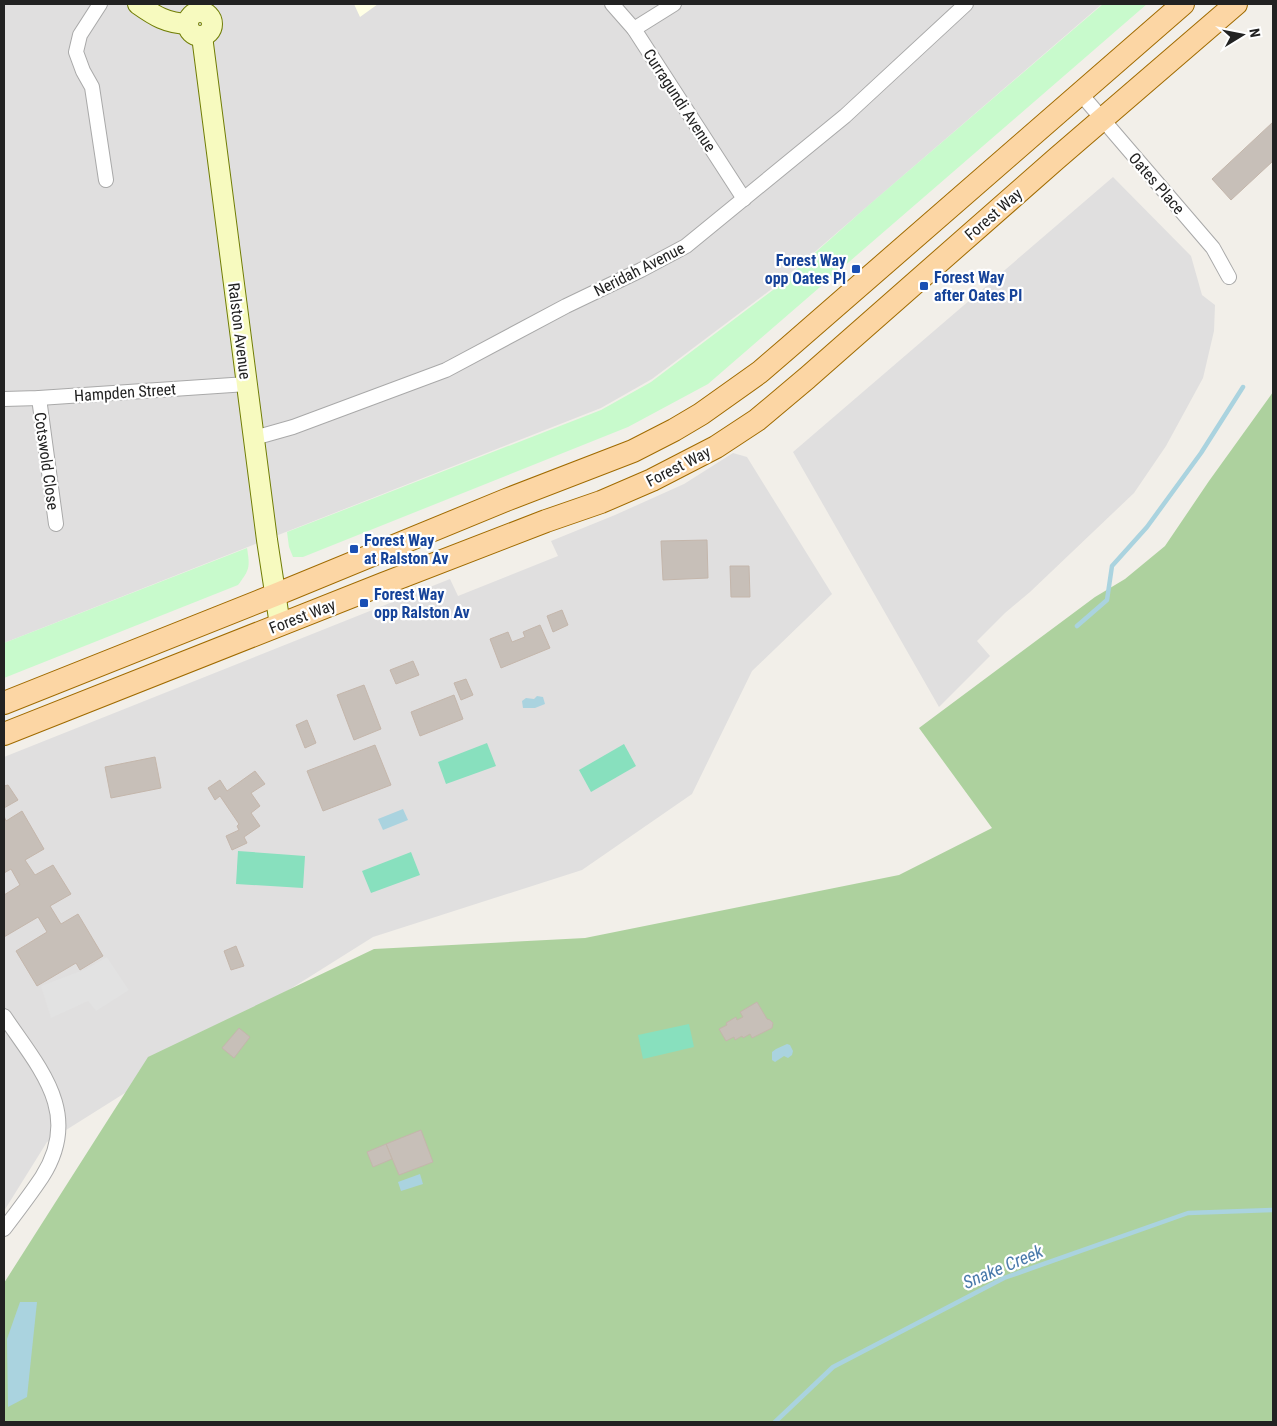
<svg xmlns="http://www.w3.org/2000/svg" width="1277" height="1426" font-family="'Roboto Condensed',sans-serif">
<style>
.residential{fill:#e0dfdf}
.education{fill:#ffffe5}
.forest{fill:#add19e}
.park{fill:#c8facc}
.pitch{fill:#88e0be}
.parking{fill:#e2e2e2}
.water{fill:#aad3df}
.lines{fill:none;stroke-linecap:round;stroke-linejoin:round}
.stream{stroke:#aad3df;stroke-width:4.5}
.building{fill:#c7bfb8;stroke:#c4b6ab}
.street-casing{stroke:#a9a9a9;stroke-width:16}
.secondary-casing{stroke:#707d05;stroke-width:22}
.primary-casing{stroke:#a06b00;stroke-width:24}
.street{stroke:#fff;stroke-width:14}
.secondary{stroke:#f7fabf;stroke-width:20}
.primary{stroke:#fcd6a4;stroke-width:22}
.transit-dot{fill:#1a4fb4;stroke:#fff;stroke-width:2}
.labels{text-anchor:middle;stroke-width:4.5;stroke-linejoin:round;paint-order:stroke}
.street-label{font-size:16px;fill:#222;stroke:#fff}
.transit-label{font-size:16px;font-weight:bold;fill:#164399;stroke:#fff;text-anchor:start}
.water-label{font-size:18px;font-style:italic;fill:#4a7aab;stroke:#fff}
</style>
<rect width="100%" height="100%" fill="#f2efe9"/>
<g class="residential">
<polygon points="4,4 1102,4 773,288 652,379 601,408 4,643"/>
<polygon points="1113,177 1191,256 1202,295 1215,305 1214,331 1203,378 1166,446 1134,493 1030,592 1005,613 977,641 990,656 939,707 793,452"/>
<polygon points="733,453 747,457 832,594 752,671 692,794 582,870 373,937 47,1142 4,1211 4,757 450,579 458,596 558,556 551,541 615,515 684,484"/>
</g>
<polygon class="education" points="354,4 378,4 360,17"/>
<polygon class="forest" points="1273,392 1273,1422 4,1422 4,1283 148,1057 374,949 585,938 899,875 992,828 919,728 1095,597 1125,579 1165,546 1209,481"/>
<g class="park">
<polygon points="1103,4 1147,4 708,384 628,427 303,557 293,557 289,547 287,532 601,410 651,382 773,290 870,204"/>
<path d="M247,548C250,567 250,569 238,585L4,678V643Z"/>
</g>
<g class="pitch">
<polygon points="487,743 496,766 446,784 438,762"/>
<polygon points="624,744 636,766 591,792 579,770"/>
<polygon points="238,851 305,856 303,888 236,884"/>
<polygon points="411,852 420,875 371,893 362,871"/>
<polygon points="689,1024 694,1047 643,1059 638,1035"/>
</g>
<polygon class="parking" points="107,957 129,990 96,1011 88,1001 51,1018 41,986 86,969"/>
<g class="water">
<polygon points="537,696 543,697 545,704 535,708 523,708 522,701 526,698 534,699"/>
<polygon points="403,809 408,820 383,830 378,819"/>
<polygon points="787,1044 790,1045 793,1051 792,1055 788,1058 784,1056 775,1062 772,1060 772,1052 776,1049"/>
<polygon points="420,1174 423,1184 401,1191 398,1182"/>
<polygon points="20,1302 37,1302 27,1397 8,1407 7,1339"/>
</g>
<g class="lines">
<g class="stream">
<polyline points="1077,626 1107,600 1112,566 1147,527 1201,453 1243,387"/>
<polyline points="775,1422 833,1367 1004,1278 1188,1213 1273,1210"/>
</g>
</g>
<g class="building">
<polygon points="1273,122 1273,161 1231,200 1212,179"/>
<polygon points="707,540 708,578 663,580 661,541"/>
<polygon points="730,566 749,566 750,597 731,597"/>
<polygon points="562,610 568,625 553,632 547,616"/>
<polygon points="540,625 550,648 501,668 490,639 508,632 512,642 525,637 523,632"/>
<polygon points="413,661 419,675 396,684 390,670"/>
<polygon points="466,679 473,695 461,700 454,683"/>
<polygon points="364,685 381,729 354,740 337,695"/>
<polygon points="454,695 463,719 420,736 411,712"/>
<polygon points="307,720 316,743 305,748 296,725"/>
<polygon points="375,745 391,785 323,811 307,771"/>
<polygon points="155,757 161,788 111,798 105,767"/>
<polygon points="255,771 265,784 251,793 260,806 251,813 260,826 244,837 247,843 232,850 226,836 239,830 237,826 239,824 220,796 215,800 208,788 220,780 227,791"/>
<polygon points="8,785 18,800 4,808 4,786"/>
<polygon points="22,811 44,849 25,860 35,875 53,865 71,894 50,906 61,924 78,914 103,956 80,970 76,963 37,986 16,951 47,932 38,917 4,937 4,895 20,885 11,869 4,873 4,816 6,821"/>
<polygon points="236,946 244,966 231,970 224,951"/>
<polygon points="757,1002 767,1019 770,1020 773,1023 772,1028 752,1038 750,1034 743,1038 742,1036 735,1040 734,1037 726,1041 719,1029 727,1025 726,1023 736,1017 737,1020 743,1017 740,1012"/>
<polygon points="239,1028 250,1037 234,1058 222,1048"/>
<polygon points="421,1130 433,1162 399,1175 386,1144"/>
<polygon points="386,1144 392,1159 373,1167 367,1152"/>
</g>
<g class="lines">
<defs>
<g id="street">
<polyline points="100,4 80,35 76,52 83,71 92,87 106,180"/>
<polyline points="198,4 199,12"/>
<polyline points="612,4 634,29 744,199"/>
<polyline points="634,29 674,4"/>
<polyline points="1080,93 1213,248 1229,277"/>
<polyline points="39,398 56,524"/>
<polyline points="4,399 39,398 247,384"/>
<polyline points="254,438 293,427 446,370 566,306 641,270 686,246 845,116 966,4"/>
<path d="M4,1016C39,1068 83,1113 42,1177C30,1195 17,1212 4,1229"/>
</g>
<g id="secondary">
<path d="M138,4C155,16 166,23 188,24"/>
<circle cx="200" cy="24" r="12"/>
<polyline points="202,36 267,540 280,625"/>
</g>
<g id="primary">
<polyline points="4,703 275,595 506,500 633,451 674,430 701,414 760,372 789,347 1183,4"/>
<polyline points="4,734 383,584 546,521 601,502 652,480 716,447 757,420 807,378 1056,159 1236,4"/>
</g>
</defs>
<use href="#street" class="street-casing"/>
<use href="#secondary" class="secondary-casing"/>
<use href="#primary" class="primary-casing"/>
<use href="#street" class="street"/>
<use href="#secondary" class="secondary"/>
<use href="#primary" class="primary"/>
</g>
<g class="transit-dot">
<rect x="851" y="264" width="10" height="10" rx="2.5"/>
<rect x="919" y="281" width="10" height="10" rx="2.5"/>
<rect x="349" y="544" width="10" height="10" rx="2.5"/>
<rect x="359" y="598" width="10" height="10" rx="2.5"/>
</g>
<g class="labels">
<g class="street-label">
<text transform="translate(680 100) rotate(57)" y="6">Curragundi Avenue</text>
<text transform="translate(1157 183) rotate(49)" y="6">Oates Place</text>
<text transform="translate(993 214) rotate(-41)" y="6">Forest Way</text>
<text transform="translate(639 269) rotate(-27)" y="6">Neridah Avenue</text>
<text transform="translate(240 331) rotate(83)" y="6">Ralston Avenue</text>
<text transform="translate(125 392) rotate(-4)" y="6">Hampden Street</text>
<text transform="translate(47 461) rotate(82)" y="6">Cotswold Close</text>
<text transform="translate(678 466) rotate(-27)" y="6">Forest Way</text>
<text transform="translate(302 616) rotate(-21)" y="6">Forest Way</text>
</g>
<g class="transit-label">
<text x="846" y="266" text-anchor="end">Forest Way<tspan x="846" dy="18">opp Oates Pl</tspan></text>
<text x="934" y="283">Forest Way<tspan x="934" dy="18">after Oates Pl</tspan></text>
<text x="364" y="546">Forest Way<tspan x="364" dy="18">at Ralston Av</tspan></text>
<text x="374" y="600">Forest Way<tspan x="374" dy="18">opp Ralston Av</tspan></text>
</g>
<g class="water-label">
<text transform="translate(1003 1267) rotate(-23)" y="6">Snake Creek</text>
</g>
</g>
<rect width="1277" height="1426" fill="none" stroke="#222222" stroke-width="10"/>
<g transform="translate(1242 35) rotate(80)" stroke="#ffffff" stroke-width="4" paint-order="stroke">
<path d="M0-4L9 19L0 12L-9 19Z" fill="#222222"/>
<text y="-8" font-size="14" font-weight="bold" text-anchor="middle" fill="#222222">N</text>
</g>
</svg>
